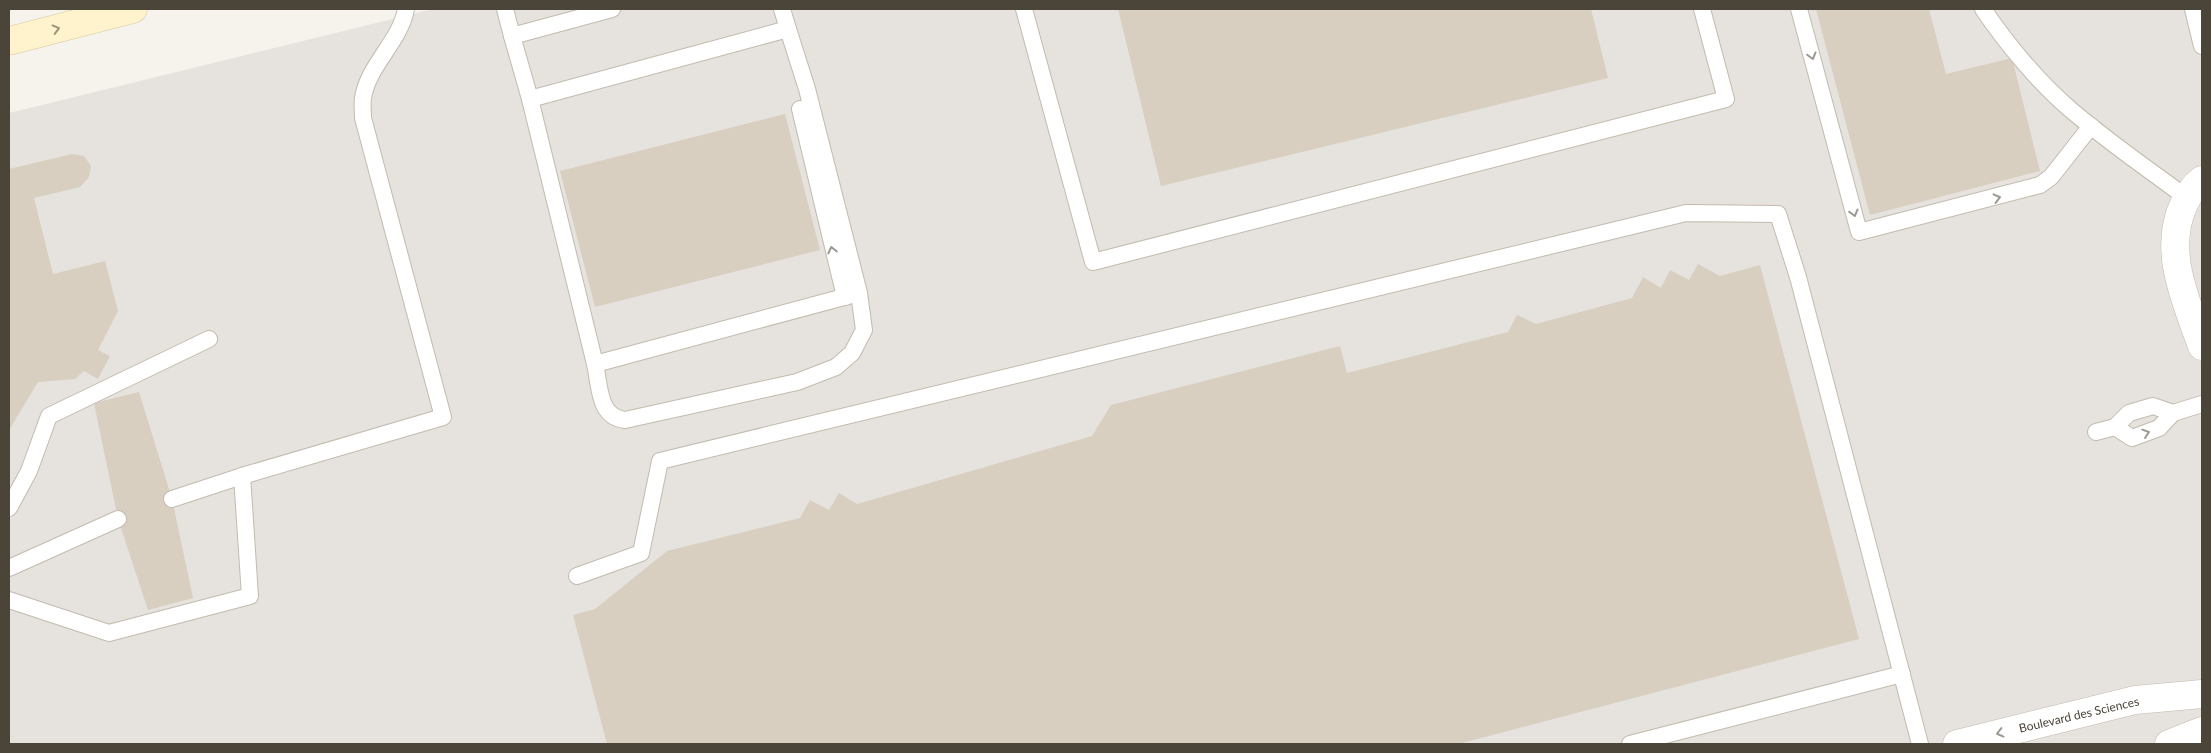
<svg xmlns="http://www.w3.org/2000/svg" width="2211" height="753" font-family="Lato,sans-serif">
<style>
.industrial{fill:#e6e2dd}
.building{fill:#d8cfc1}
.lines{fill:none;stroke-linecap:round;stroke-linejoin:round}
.service-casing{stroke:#c2bbae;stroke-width:18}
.minor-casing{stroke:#c2bbae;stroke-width:29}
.tertiary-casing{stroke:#c2bbae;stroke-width:29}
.secondary-casing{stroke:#d6c79b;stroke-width:29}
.service{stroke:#fff;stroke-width:16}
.minor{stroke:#fff;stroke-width:28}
.tertiary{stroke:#fff;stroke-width:28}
.secondary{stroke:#fff3cd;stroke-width:28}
.oneway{stroke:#9c937c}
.oneway2{stroke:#9c9892}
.labels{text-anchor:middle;stroke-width:4.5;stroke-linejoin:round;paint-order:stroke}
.street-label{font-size:12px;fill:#4b4439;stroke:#fff}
</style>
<rect width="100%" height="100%" fill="#f6f3ec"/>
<polygon class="industrial" points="433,9 2202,9 2202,744 9,744 9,113"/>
<g class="building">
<polygon points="1118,9 1591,9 1608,78 1161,186"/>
<polygon points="1816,9 1929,9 1946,74 2012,58 2040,171 1870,215"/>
<polygon points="785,114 820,250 595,307 560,171"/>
<polygon points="72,154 84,156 91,166 89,177 80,187 34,198 53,274 105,261 118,311 98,350 110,356 98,379 84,371 75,379 38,382 9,430 9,169"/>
<polygon points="1698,264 1720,276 1760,265 1859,639 1458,744 607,744 573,615 595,609 667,551 800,518 810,500 829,510 839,493 857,504 1092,436 1111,405 1340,346 1347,373 1508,332 1517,315 1536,324 1632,298 1643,277 1661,288 1670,270 1689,280"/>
<polygon points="139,392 172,499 193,598 148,610 118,519 94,403"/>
</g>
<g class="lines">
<defs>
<g id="service">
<polyline points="505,9 512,36 612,9"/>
<polyline points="1024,9 1093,262 1726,99 1702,9"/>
<polyline points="1799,9 1859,232 2040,185 2051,177 2091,126"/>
<path d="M1983,9C2006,43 2039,83 2071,110C2107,141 2148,169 2187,198"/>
<polyline points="2193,9 2202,46"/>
<polyline points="512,36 530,99 788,29 782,9"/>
<polyline points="530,99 595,364 859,293 807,89 788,29"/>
<polyline points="800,109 845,297"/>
<path d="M595,364C600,386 598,417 625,420L797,382L836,367L852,353L864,330L859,293"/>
<polyline points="2173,413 2153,406 2129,413 2115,427 2132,438 2159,428 2173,413 2202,404"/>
<polyline points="2096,432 2115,427"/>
<path d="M172,499L242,476L443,417L363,118C363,111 362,104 363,98C368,65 400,42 406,9"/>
<polyline points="9,508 29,471 49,416 209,339"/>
<polyline points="9,568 118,519"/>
<polyline points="577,576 641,553 660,461 1686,213 1778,214 1798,277 1920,744"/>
<polyline points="9,600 109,633 250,596 242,476"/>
<polyline points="1630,744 1902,674"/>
</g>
<path id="minor" d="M2202,180C2194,186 2188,195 2184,204C2162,250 2186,301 2202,346"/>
<g id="tertiary">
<polyline points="1957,744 2135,700 2202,694"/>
<polyline points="2169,744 2202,731"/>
</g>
<polyline id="secondary" points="9,41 133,9"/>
</defs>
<use href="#service" class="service-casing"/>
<use href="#minor" class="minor-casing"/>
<use href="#tertiary" class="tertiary-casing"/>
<use href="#secondary" class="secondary-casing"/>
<use href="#service" class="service"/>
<use href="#minor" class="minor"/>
<use href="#tertiary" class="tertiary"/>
<use href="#secondary" class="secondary"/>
</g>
<defs><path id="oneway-chevron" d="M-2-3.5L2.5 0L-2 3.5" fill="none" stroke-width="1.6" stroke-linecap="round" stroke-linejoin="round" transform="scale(1.25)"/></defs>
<use class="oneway" href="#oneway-chevron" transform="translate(56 29) rotate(-15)"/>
<g class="oneway2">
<use href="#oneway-chevron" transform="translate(1812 56) rotate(75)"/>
<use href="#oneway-chevron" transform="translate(1997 198) rotate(-14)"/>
<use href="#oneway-chevron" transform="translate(1854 213) rotate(75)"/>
<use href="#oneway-chevron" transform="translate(832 250) rotate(-103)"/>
<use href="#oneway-chevron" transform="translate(2146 433) rotate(-19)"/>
<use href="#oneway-chevron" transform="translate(2000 733) rotate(166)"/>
</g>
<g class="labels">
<g class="street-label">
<text transform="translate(2079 715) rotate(-13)" y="4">Boulevard des Sciences</text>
</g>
</g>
<rect width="2211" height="753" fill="none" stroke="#4b4439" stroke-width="20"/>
</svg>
